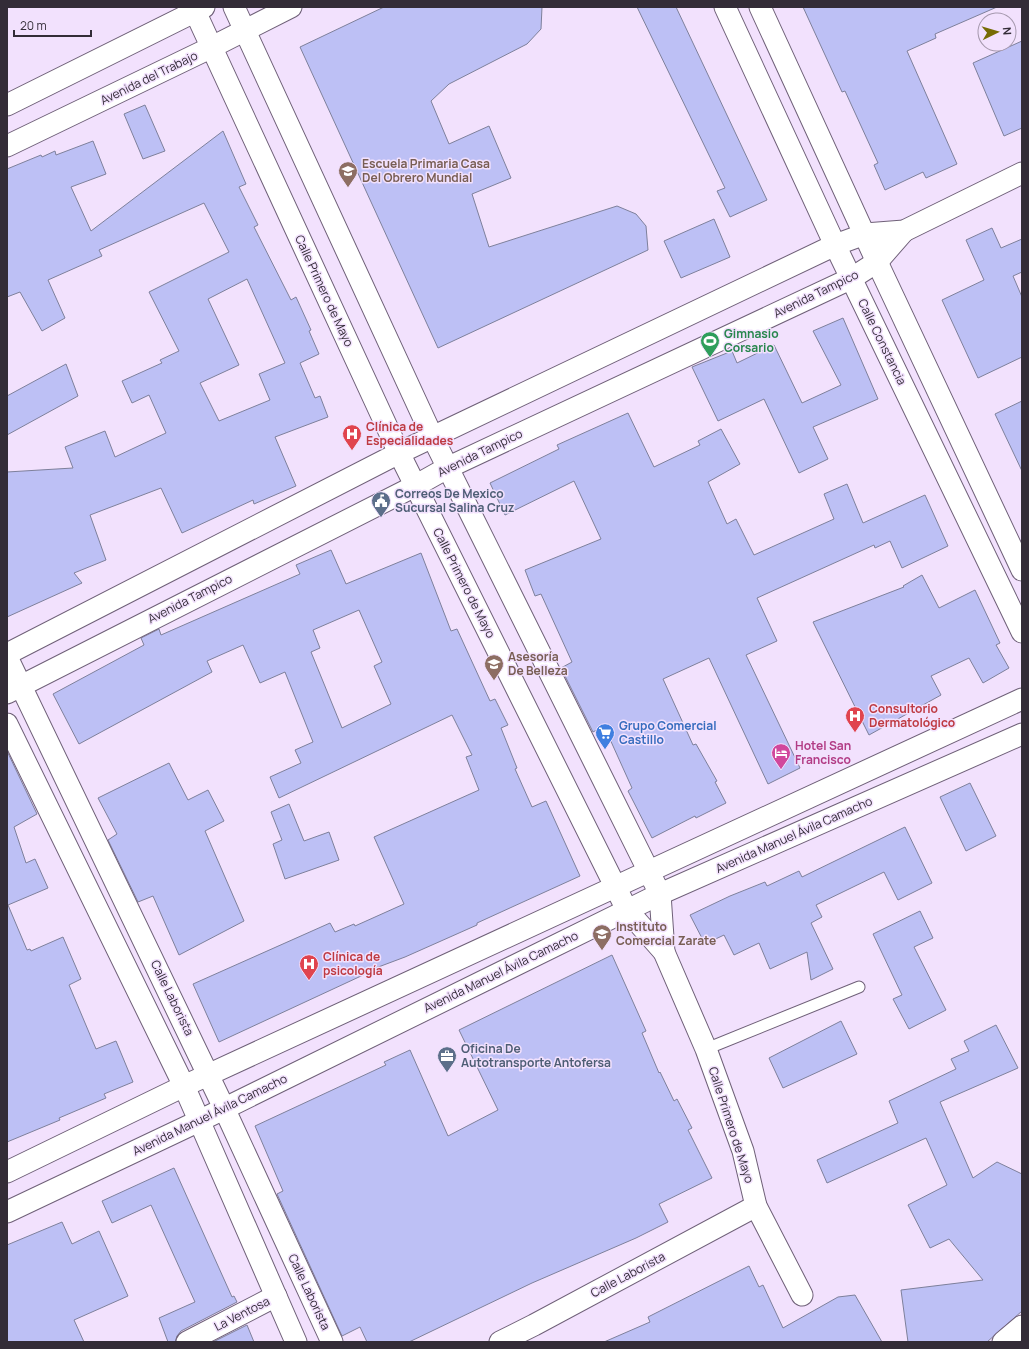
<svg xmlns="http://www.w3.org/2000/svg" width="1029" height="1349" font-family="Manrope,sans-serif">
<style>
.building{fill:#bdc0f5;stroke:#7e809b;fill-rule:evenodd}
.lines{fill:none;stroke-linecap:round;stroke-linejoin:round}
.service-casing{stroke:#6f6078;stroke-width:13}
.minor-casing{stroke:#6f6078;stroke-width:23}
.service{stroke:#fff;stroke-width:11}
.minor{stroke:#fff;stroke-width:21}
.labels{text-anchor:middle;stroke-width:3;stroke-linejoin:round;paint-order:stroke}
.street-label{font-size:12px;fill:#332c37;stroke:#f2e1fd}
.education-label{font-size:12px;font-weight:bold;fill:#785e54;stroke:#f2e1fd;text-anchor:start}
.leisure-label{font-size:12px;font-weight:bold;fill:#27864d;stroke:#f2e1fd;text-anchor:start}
.health-label{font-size:12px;font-weight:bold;fill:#be3a42;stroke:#f2e1fd;text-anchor:start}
.service-label{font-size:12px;font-weight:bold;fill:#4e5e75;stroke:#f2e1fd;text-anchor:start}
.shop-label{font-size:12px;font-weight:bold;fill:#366cbe;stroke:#f2e1fd;text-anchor:start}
.hotel-label{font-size:12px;font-weight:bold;fill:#b23c85;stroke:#f2e1fd;text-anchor:start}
</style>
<rect width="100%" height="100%" fill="#f2e1fd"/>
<g class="building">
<polygon points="384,7 542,7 541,29 527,44 449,84 431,101 449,144 489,126 511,178 472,194 489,247 617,206 636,214 646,226 648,250 438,348 300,47"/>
<polygon points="637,7 676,7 767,200 730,217 717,191 725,188"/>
<polygon points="803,7 997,7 935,34 936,38 907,51 957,164 926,178 923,172 885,190 874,165 878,163 845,91 842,92"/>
<polygon points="1022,41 1022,128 1004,136 973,63"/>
<polygon points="145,105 165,151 143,159 124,114"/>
<path d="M223,131L246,184L239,187L258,225L254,227L291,300L296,297L311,330L309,331L319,354L300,363L315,398L320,396L328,417L275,437L296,486L254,504L253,500L182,533L161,488L90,515L106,560L74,573L82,583L7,617V472L73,468L65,447L105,431L115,457L166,433L149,395L132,403L122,381L162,363L160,360L179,351L149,292L229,252L204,203L99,250L102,256L48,280L65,318L42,331L20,292L7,297V169L41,155L42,157L55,151L56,155L93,141L106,174L71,187L91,231ZM247,279L285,363L259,374L270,400L219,421L200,383L239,365L208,299Z"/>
<polygon points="714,219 730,257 681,278 664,241"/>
<polygon points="992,228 1001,248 1022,239 1022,272 1013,276 1022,297 1022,357 978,378 942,300 984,280 966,240"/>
<polygon points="843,318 878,399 813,427 828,459 799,473 764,399 718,421 692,367 732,351 737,363 774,345 802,403 841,385 813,331"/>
<polygon points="66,364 78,396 7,435 7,396"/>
<polygon points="1022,401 1022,471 995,414"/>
<polygon points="628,413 654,467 700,445 698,441 721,429 740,464 708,482 727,524 736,519 754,555 834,519 824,494 847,484 863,523 925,495 948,546 902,568 890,541 875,548 874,545 757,598 777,641 746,655 800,768 768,784 709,658 663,679 693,745 696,744 717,781 715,782 726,803 696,818 695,816 652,838 628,791 632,788 604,726 593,732 561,668 572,662 541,594 535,596 525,570 601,539 574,481 505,515 490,483 559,449 557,445"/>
<path d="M331,550L346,584L421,553L451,631L457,629L490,701L495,699L508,725L501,728L517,768L515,769L532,807L546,801L580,876L477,923V925L405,957L373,969L374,970L219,1042L193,984L330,923L335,932L354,924L355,926L404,904L374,837L479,790L466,757L472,755L452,715L279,798L270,777L301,763L295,750L313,742L285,672L260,683L243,645L207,661L212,672L79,744L53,694L144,645L141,638L159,629L161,635L300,574L296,565ZM359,610L382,662L374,666L391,704L342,728L311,652L320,648L313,630Z"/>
<polygon points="922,575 939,608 975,590 1000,643 996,645 1009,668 983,683 969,658 931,676 941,695 869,735 813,622 904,587 903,586"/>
<polygon points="7,751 37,814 14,827 26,863 35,859 48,888 8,905 27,950 30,949 31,951 63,937 81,979 69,985 96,1049 116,1041 133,1082 104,1094 106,1098 59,1118 60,1120 7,1142"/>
<polygon points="169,763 188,800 208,790 224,821 205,831 244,921 179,955 153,896 138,902 108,840 117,834 98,798"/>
<polygon points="970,783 996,836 966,851 940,797"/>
<polygon points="289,804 304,841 329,832 339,860 285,879 273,844 282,840 271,812"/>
<polygon points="905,827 932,883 898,900 884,872 816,905 822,917 811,923 833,969 811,980 807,952 770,969 759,943 734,955 724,935 705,944 690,915 730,896 765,882 767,886 799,871 802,877"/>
<polygon points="920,911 933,938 914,947 946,1010 909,1029 893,999 902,995 873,934"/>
<polygon points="612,955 646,1031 642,1033 659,1073 660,1072 674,1101 677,1099 692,1128 688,1130 712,1178 659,1204 668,1222 636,1238 532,1283 409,1342 367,1342 360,1327 342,1336 277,1194 283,1191 255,1126 386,1065 384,1062 410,1050 448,1136 498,1110 459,1030"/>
<polygon points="841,1021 857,1054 783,1088 769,1058"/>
<polygon points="996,1025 1018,1068 940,1102 973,1178 997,1162 1022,1174 1022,1311 987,1342 908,1342 901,1290 983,1280 949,1239 930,1248 908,1205 947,1185 926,1138 827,1183 817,1160 898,1123 889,1101 956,1069 951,1059 969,1051 964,1041"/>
<polygon points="174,1168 232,1297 234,1296 237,1302 181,1331 177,1336 175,1342 168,1342 159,1318 195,1302 151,1205 112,1223 102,1201"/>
<polygon points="62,1222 72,1244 99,1231 128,1296 74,1320 84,1342 7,1342 7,1245"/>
<polygon points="749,1266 759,1287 763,1285 783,1328 838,1297 855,1295 882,1342 604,1342 650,1322 648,1317"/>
<polygon points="247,1325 254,1342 213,1342"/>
</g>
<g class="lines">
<defs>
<polyline id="service" points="706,1049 859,987"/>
<g id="minor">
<polyline points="193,7 399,453 627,910 664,952 706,1049 743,1151 756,1206 802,1295"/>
<polyline points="234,7 432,436 660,894 664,952"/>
<polyline points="725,7 835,245 1022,632"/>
<polyline points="760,7 877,262 1022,570"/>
<polyline points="7,105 204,7"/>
<polyline points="7,146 210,48 291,7"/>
<polyline points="7,654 399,453 835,245 865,234 904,231 1022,173"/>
<polyline points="7,657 224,1108 332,1342"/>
<polyline points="7,693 415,486 447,468 852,278 877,262 904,231"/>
<polyline points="7,724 184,1086 296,1342"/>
<polyline points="7,1172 184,1086 1022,699"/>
<polyline points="7,1212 199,1121 660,894 1022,734"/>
<polyline points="187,1342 276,1296"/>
<polyline points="500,1342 534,1325 756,1206"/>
<polyline points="1003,1342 1022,1326"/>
</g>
</defs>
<use href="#service" class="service-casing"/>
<use href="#minor" class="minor-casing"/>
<use href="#service" class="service"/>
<use href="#minor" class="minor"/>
</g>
<defs>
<symbol id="school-pin" viewBox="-11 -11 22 30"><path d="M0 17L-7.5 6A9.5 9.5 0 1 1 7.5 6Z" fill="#8d6e63" stroke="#f2e1fd"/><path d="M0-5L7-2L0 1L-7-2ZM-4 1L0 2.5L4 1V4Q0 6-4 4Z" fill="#fff"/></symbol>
<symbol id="stadium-pin" viewBox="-11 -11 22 30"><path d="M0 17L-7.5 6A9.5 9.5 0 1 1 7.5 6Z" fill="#2e9e5b" stroke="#f2e1fd"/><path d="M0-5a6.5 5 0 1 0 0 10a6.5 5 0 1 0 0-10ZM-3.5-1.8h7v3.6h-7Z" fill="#fff"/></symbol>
<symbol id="hospital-pin" viewBox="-11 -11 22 30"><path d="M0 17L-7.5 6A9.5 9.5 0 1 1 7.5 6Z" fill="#e0444e" stroke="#f2e1fd"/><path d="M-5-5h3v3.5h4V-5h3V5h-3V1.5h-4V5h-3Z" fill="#fff"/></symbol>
<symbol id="civic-pin" viewBox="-11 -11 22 30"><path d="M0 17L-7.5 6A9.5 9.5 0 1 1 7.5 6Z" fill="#5c6f8a" stroke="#f2e1fd"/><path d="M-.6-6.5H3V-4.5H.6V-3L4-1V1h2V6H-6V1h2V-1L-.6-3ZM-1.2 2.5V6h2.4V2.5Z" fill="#fff"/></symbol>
<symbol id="university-pin" viewBox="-11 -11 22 30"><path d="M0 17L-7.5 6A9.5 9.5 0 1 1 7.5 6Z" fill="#8d6e63" stroke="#f2e1fd"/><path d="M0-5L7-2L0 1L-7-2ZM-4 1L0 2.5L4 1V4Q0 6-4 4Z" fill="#fff"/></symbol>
<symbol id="supermarket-pin" viewBox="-11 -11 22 30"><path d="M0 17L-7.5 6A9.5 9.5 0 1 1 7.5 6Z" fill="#3f7fe0" stroke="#f2e1fd"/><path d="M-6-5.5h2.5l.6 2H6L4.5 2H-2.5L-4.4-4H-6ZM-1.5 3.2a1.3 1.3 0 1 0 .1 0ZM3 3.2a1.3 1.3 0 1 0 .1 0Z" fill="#fff"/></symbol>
<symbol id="hotel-pin" viewBox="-11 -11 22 30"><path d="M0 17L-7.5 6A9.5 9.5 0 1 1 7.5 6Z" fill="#d1479c" stroke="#f2e1fd"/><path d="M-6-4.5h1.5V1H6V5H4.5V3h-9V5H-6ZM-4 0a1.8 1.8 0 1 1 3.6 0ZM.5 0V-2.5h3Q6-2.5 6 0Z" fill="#fff"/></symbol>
<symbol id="office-pin" viewBox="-11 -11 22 30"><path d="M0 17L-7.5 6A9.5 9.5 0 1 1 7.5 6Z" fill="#5c6f8a" stroke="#f2e1fd"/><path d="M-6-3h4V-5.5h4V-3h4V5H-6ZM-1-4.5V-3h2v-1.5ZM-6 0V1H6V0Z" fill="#fff"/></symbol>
</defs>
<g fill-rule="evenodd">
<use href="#school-pin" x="337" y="160" width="22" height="30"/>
<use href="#stadium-pin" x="699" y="330" width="22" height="30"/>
<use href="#hospital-pin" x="341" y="423" width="22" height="30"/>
<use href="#civic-pin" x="370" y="490" width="22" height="30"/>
<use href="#university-pin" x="483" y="653" width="22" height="30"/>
<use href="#hospital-pin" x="844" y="705" width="22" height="30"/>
<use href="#supermarket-pin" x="594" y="722" width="22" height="30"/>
<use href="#hotel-pin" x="770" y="742" width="22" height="30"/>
<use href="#university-pin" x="591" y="923" width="22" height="30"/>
<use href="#hospital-pin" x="298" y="953" width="22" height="30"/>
<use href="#office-pin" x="436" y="1045" width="22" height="30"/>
</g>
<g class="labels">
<g class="street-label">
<text transform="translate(149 78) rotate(-26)" y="4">Avenida del Trabajo</text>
<text transform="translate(324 291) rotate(65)" y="4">Calle Primero de Mayo</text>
<text transform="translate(816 294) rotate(-26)" y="4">Avenida Tampico</text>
<text transform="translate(882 342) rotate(64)" y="4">Calle Constancia</text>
<text transform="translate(480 453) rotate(-26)" y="4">Avenida Tampico</text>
<text transform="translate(464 583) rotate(63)" y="4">Calle Primero de Mayo</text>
<text transform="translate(190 599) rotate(-27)" y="4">Avenida Tampico</text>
<text transform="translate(794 835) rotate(-24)" y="4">Avenida Manuel Ávila Camacho</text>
<text transform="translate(501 972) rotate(-26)" y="4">Avenida Manuel Ávila Camacho</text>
<text transform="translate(172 998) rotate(64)" y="4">Calle Laborista</text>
<text transform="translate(210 1115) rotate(-26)" y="4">Avenida Manuel Ávila Camacho</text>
<text transform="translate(731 1125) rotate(72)" y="4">Calle Primero de Mayo</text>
<text transform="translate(628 1275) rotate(-28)" y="4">Calle Laborista</text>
<text transform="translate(309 1292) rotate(65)" y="4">Calle Laborista</text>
<text transform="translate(242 1314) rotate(-27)" y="4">La Ventosa</text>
</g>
<g class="education-label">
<text x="362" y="168">Escuela Primaria Casa<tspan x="362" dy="14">Del Obrero Mundial</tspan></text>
<text x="508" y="661">Asesoría<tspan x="508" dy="14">De Belleza</tspan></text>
<text x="616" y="931">Instituto<tspan x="616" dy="14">Comercial Zarate</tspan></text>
</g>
<g class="leisure-label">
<text x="724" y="338">Gimnasio<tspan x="724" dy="14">Corsario</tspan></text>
</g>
<g class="health-label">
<text x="366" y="431">Clínica de<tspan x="366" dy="14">Especialidades</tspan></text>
<text x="869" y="713">Consultorio<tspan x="869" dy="14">Dermatológico</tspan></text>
<text x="323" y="961">Clínica de<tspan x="323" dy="14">psicología</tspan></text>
</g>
<g class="service-label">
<text x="395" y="498">Correos De Mexico<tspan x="395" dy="14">Sucursal Salina Cruz</tspan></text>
<text x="461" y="1053">Oficina De<tspan x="461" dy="14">Autotransporte Antofersa</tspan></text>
</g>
<g class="shop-label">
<text x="619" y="730">Grupo Comercial<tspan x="619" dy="14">Castillo</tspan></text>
</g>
<g class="hotel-label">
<text x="795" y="750">Hotel San<tspan x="795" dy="14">Francisco</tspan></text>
</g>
</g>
<rect width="1029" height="1349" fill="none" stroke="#332c37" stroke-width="16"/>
<g transform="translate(997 32) rotate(85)"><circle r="19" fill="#f2e1fd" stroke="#a699ae"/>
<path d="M0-3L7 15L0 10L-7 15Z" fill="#766b04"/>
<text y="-6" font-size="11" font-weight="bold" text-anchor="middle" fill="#332c37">N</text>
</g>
<path d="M14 30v6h77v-6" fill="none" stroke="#332c37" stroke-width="2"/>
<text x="20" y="30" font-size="12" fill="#332c37" stroke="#f2e1fd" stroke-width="3" paint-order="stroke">20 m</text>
</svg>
